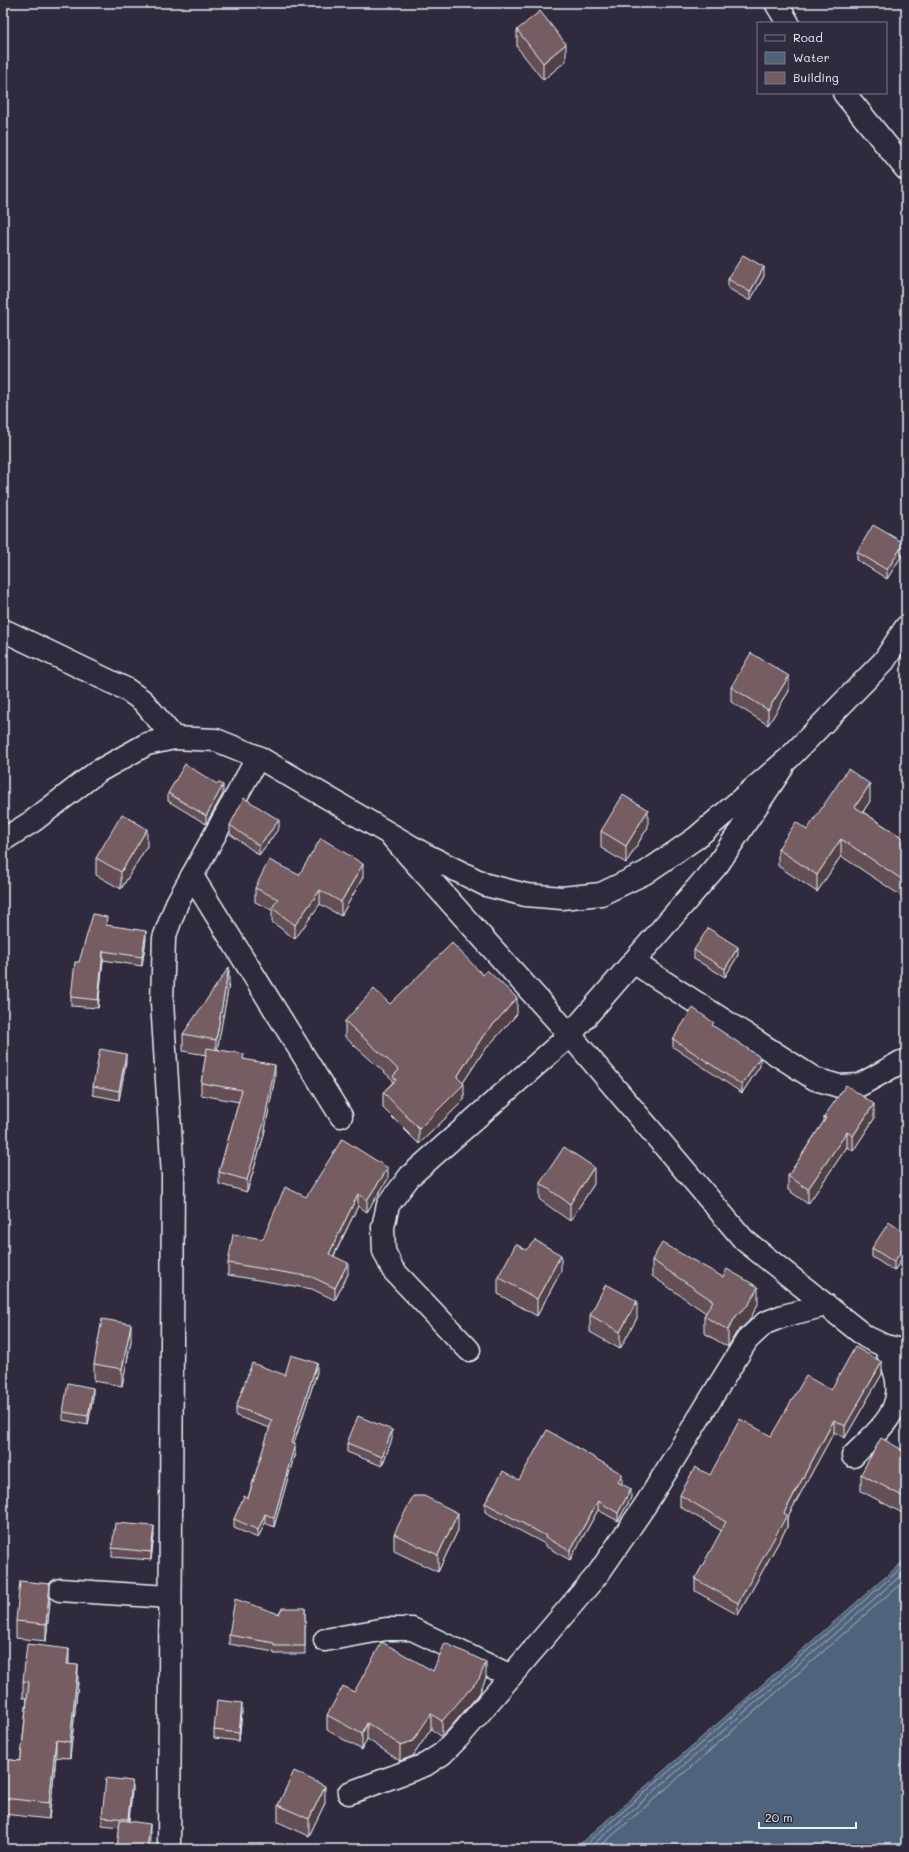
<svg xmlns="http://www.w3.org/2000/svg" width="909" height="1852" font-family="Mali,sans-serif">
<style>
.water{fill:#50637b;stroke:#8d9cad}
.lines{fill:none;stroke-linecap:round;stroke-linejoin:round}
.shore{stroke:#abb8c6;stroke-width:1}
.street-casing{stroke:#e8f1f8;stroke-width:25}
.secondary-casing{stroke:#e8f1f8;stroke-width:25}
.street{stroke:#2f2a3d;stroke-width:22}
.secondary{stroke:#2f2a3d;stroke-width:22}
.wall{fill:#645054;stroke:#e8f1f8}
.shaded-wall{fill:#514145;stroke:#e8f1f8}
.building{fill:#745d62;stroke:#e8f1f8}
</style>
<rect width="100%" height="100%" fill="#2f2a3d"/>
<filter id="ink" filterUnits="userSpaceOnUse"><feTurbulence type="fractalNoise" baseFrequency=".025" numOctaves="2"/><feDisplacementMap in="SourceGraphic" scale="8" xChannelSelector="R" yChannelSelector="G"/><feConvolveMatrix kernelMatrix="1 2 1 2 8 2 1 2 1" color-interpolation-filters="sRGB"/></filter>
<g filter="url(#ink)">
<polygon class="water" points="906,1559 906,1849 574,1849"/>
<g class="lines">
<g class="shore">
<polyline points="580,1849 906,1564"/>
<polyline points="588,1849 906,1571"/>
<polyline points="597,1849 906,1579"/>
</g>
<defs>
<g id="street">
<polyline points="776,3 788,23"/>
<polyline points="844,93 906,169"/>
<polyline points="3,630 126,689 143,701 174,738"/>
<polyline points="393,838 570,1035 744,1240 866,1337 885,1346 906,1351"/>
<polyline points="192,876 341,1116"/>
<polyline points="633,962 815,1079 839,1086 860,1085 901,1062"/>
<polyline points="469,1350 393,1270 384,1251 383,1227 388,1205 410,1176 570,1035 718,864 782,768"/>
<path d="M853,1456C874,1434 902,1415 897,1381C896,1370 889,1357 885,1346"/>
<polyline points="60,1590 169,1597"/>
<polyline points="325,1640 386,1629 412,1629 511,1676"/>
<polyline points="349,1793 425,1765 442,1754 458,1738 598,1574 646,1504 747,1340 765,1323 783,1316 826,1305"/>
<polyline points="169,1849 173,1176 162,1002 164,938 177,903 258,757"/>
</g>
<polyline id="secondary" points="3,840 33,821 97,772 147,744 174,738 216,740 258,757 424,854 486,885 526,895 562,898 601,894 645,873 696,838 789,758 884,661 906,627"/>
</defs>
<use href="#street" class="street-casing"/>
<use href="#secondary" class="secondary-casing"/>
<use href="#street" class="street"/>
<use href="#secondary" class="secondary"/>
</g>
<g class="wall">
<polygon points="517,30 566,61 543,80 517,47"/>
<polygon points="764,276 750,301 728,288 728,279"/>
<polygon points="857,552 904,552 887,579 857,560"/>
<polygon points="731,687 789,691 768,725 731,702"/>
<polygon points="168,793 223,794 206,824 168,801"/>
<polygon points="870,801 863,812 906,840 906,899 841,856 817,892 778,866 778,849 807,830"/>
<polygon points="230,825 279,828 259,855 230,834"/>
<polygon points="648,827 626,863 601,848 601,831"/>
<polygon points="147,846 121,889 96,875 96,858"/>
<polygon points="299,875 363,877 341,916 320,904 295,939 272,922 272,910 255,902 255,888"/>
<polygon points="107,925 146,939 142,966 103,960 98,1008 71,1006 71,997 79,962"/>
<polygon points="694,950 738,955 725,977 694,959"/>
<polygon points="229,984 217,1049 244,1059 275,1077 264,1135 247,1192 219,1184 219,1172 239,1102 201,1095 201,1083 206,1055 183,1051 183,1034"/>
<polygon points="390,1004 517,1014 483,1052 463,1083 464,1100 419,1144 383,1108 383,1092 393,1082 393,1080 345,1037 345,1021"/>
<polygon points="714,1027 760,1066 742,1093 673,1047 673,1039"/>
<polygon points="126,1062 119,1100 93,1095 93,1086"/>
<polygon points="824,1117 874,1119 853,1151 847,1147 808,1204 788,1190 788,1176 824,1121"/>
<polygon points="388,1179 367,1212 358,1206 334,1256 348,1274 335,1300 312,1289 228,1275 228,1263 263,1239 306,1197"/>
<polygon points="540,1183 594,1184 570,1221 540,1200"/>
<polygon points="906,1234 906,1252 894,1271 872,1257 872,1248"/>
<polygon points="652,1260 758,1304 749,1321 736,1333 728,1347 704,1333 704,1316 706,1313 652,1276"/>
<polygon points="561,1271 537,1316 498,1294 498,1277"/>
<polygon points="590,1315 637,1318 620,1349 590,1332"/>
<polygon points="131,1341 122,1386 94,1381 94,1364"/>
<polygon points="317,1372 294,1444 295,1453 274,1527 265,1523 258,1538 234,1528 234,1519 248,1498 270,1428 236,1416 236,1407 285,1375"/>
<polygon points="882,1374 845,1438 834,1432 787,1518 787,1527 738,1615 695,1591 695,1579 722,1531 680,1507 680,1495 710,1475 771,1436 831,1390"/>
<polygon points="93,1397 88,1425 63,1420 63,1412"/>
<polygon points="392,1439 382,1466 347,1452 347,1443"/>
<polygon points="906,1452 904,1514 861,1491 861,1474"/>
<polygon points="519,1480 622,1483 621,1484 631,1498 618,1521 598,1510 570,1560 545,1546 545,1544 485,1512 485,1503"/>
<polygon points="458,1530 438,1572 394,1551 394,1534"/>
<polygon points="154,1535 151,1560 112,1557 112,1548"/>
<polygon points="50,1601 46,1641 16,1638 16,1621"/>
<polygon points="305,1608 305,1654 274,1654 274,1652 229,1644 229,1635 279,1614"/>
<polygon points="69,1664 78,1682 70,1758 56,1757 49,1819 3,1814 3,1759 20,1761 21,1757 27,1698 23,1698 23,1681"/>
<polygon points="433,1671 486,1678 479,1694 442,1737 431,1729 413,1756 400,1761 367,1739 362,1750 327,1730 327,1715 354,1692"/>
<polygon points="242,1712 239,1741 214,1738 214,1730"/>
<polygon points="132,1790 129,1821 150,1841 120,1827 102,1825 102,1817"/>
<polygon points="325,1803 309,1836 278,1822 278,1805"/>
</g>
<g class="shaded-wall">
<polygon points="566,44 566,61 543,80 543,63"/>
<polygon points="764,267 764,276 750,301 750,292"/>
<polygon points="904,543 904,552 887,579 887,570"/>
<polygon points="789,676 789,691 768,725 768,710"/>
<polygon points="870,784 870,801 855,824 855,807"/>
<polygon points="223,785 223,794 206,824 206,816"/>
<polygon points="648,810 648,827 626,863 626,846"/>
<polygon points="279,820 279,828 259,855 259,846"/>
<polygon points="147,829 147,846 121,889 121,872"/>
<polygon points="841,839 841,856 817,892 817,875"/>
<polygon points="363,864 363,877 341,916 341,902"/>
<polygon points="320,890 320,904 295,939 295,925"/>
<polygon points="146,931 146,939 142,966 142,957"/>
<polygon points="738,947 738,955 725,977 725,969"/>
<polygon points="103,951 103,960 98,1008 98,1000"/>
<polygon points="229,967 229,984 216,1057 216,1040"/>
<polygon points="517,998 517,1014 483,1052 459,1089 464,1084 464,1100 419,1144 419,1129 457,1077 483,1036"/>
<polygon points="126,1054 126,1062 119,1100 119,1091"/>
<polygon points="760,1057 760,1066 742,1093 742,1085"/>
<polygon points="275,1065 275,1077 264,1135 247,1192 247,1180"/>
<polygon points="874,1104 874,1119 853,1151 853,1136"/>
<polygon points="847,1132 847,1147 808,1204 808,1189"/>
<polygon points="594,1167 594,1184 570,1221 570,1204"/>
<polygon points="388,1168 388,1179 367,1212 367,1200"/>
<polygon points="358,1194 358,1206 329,1265 329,1254"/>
<polygon points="906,1244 906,1252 894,1271 894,1262"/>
<polygon points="561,1255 561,1271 537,1316 537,1299"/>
<polygon points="348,1263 348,1274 335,1300 335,1288"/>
<polygon points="758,1287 758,1304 749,1321 736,1333 728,1347 728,1330 736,1316"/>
<polygon points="637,1301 637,1318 620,1349 620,1332"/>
<polygon points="131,1324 131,1341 122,1386 122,1369"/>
<polygon points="882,1362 882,1374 845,1438 845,1426"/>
<polygon points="317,1363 317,1372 291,1452 291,1443"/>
<polygon points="93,1388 93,1397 88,1425 88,1416"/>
<polygon points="834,1420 834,1432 787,1518 787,1527 738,1615 738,1603 784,1513"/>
<polygon points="392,1430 392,1439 382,1466 382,1457"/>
<polygon points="295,1444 295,1453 274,1527 274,1518"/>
<polygon points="622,1474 622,1483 618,1491 618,1482"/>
<polygon points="631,1489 631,1498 618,1521 618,1513"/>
<polygon points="906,1493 906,1510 904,1514 904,1497"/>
<polygon points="598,1501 598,1510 570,1560 570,1551"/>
<polygon points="458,1513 458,1530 438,1572 438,1555"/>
<polygon points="265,1514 265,1523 258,1538 258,1530"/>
<polygon points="154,1526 154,1535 151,1560 151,1552"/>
<polygon points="50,1584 50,1601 46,1641 46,1624"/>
<polygon points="69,1649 69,1665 67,1664"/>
<polygon points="486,1662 486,1678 479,1694 442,1737 442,1721"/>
<polygon points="78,1665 78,1682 70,1758 70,1742"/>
<polygon points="242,1703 242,1712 239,1741 239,1733"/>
<polygon points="431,1714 431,1729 413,1756 400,1761 400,1745"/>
<polygon points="367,1723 367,1739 362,1750 362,1734"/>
<polygon points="56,1740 56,1757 49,1819 49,1803"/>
<polygon points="132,1781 132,1790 128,1828 128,1819"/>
<polygon points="325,1786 325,1803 309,1836 309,1819"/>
<polygon points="150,1824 150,1841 149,1849 147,1849"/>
</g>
<g class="building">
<polygon points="540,11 566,44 543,63 517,30"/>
<polygon points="743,255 764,267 750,292 728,279"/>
<polygon points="873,525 904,543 887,570 857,552"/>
<polygon points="751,653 789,676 768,710 731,687"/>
<polygon points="185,764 217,784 218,782 223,785 206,816 168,793"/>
<polygon points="848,769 870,784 855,807 906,840 906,882 841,839 817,875 778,849 796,822 807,830"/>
<polygon points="623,795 648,810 626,846 601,831"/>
<polygon points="244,798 279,820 259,846 230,825"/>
<polygon points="122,814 147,829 121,872 96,858"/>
<polygon points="321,838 363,864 341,902 320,890 295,925 272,908 278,899 255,888 269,860 299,875"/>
<polygon points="93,914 107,917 106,925 146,931 142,957 103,951 98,1000 71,997 75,962 79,962"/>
<polygon points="708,928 738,947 725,969 694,950"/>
<polygon points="452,943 483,975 487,970 517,998 483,1036 457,1077 464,1084 419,1129 383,1092 396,1080 393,1076 399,1070 345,1021 374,989 390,1004"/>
<polygon points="229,967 216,1040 183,1034"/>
<polygon points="693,1008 714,1023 712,1025 760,1057 742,1085 673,1039"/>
<polygon points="207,1048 244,1054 243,1059 275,1065 264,1123 247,1180 219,1172 242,1090 201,1083"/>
<polygon points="100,1049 126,1054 119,1091 93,1086"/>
<polygon points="846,1085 874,1104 853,1136 847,1132 808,1189 788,1176 826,1118 824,1117"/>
<polygon points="342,1139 388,1168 367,1200 358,1194 329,1254 348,1263 335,1288 312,1277 228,1263 233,1234 263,1239 285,1187 306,1197"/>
<polygon points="564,1147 594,1167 570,1204 540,1183"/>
<polygon points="889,1222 906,1234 906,1244 894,1262 872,1248"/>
<polygon points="535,1240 561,1255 537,1299 498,1277 516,1244 526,1250"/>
<polygon points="662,1243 723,1277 727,1269 758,1287 749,1304 736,1316 728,1330 704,1316 713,1301 652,1260"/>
<polygon points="606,1284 637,1301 620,1332 590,1315"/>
<polygon points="102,1319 131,1324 122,1369 94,1364"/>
<polygon points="855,1347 882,1362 845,1426 834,1420 784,1513 787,1515 738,1603 695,1579 726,1522 680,1495 695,1467 710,1475 740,1419 771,1436 806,1376 831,1390"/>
<polygon points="291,1355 317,1363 291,1443 295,1444 274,1518 265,1514 258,1530 234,1519 244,1496 248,1498 272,1420 236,1407 252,1363 285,1375"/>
<polygon points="68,1383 93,1388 88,1416 63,1412"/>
<polygon points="358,1416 392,1430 382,1457 347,1443"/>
<polygon points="547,1430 622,1474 618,1482 631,1489 618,1513 598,1501 570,1551 545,1537 546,1536 485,1503 503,1471 519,1480"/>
<polygon points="881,1438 906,1452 906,1493 904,1497 861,1474"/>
<polygon points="413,1496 424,1496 458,1513 438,1555 394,1534"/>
<polygon points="115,1523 154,1526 151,1552 112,1548"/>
<polygon points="20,1581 50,1584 46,1624 16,1621"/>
<polygon points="235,1599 279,1614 282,1608 305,1608 305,1646 274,1646 274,1643 229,1635"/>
<polygon points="382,1642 433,1671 445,1643 486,1662 479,1679 442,1721 431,1714 413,1741 400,1745 367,1723 362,1734 327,1715 343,1686 354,1692"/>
<polygon points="27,1644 69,1649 67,1664 78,1665 70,1742 56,1740 49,1803 3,1798 3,1759 20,1761 21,1757 29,1682 23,1681"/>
<polygon points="217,1700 242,1703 239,1733 214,1730"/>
<polygon points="294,1771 325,1786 309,1819 278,1805"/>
<polygon points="106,1778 132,1781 128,1819 102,1817"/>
<polygon points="120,1820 150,1824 147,1849 117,1849"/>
</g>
</g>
<rect width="909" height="1852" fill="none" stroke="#2f2a3d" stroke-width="16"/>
<rect x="8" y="8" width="893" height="1836" fill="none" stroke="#e8f1f8" stroke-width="1.5" filter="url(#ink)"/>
<rect x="757" y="22" width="130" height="72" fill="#2f2a3d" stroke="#797a88"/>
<rect x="765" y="35" width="20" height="6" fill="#2f2a3d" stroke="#797a88"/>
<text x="793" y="42" font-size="12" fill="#e8f1f8">Road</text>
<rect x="765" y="52" width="20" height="12" fill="#50637b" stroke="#797a88"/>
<text x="793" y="62" font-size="12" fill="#e8f1f8">Water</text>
<rect x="765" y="72" width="20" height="12" fill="#745d62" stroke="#797a88"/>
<text x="793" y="82" font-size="12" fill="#e8f1f8">Building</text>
<path d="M759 1822v6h97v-6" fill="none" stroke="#e8f1f8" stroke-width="2"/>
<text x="765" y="1822" font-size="12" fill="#e8f1f8" stroke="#2f2a3d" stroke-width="3" paint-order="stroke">20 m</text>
</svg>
